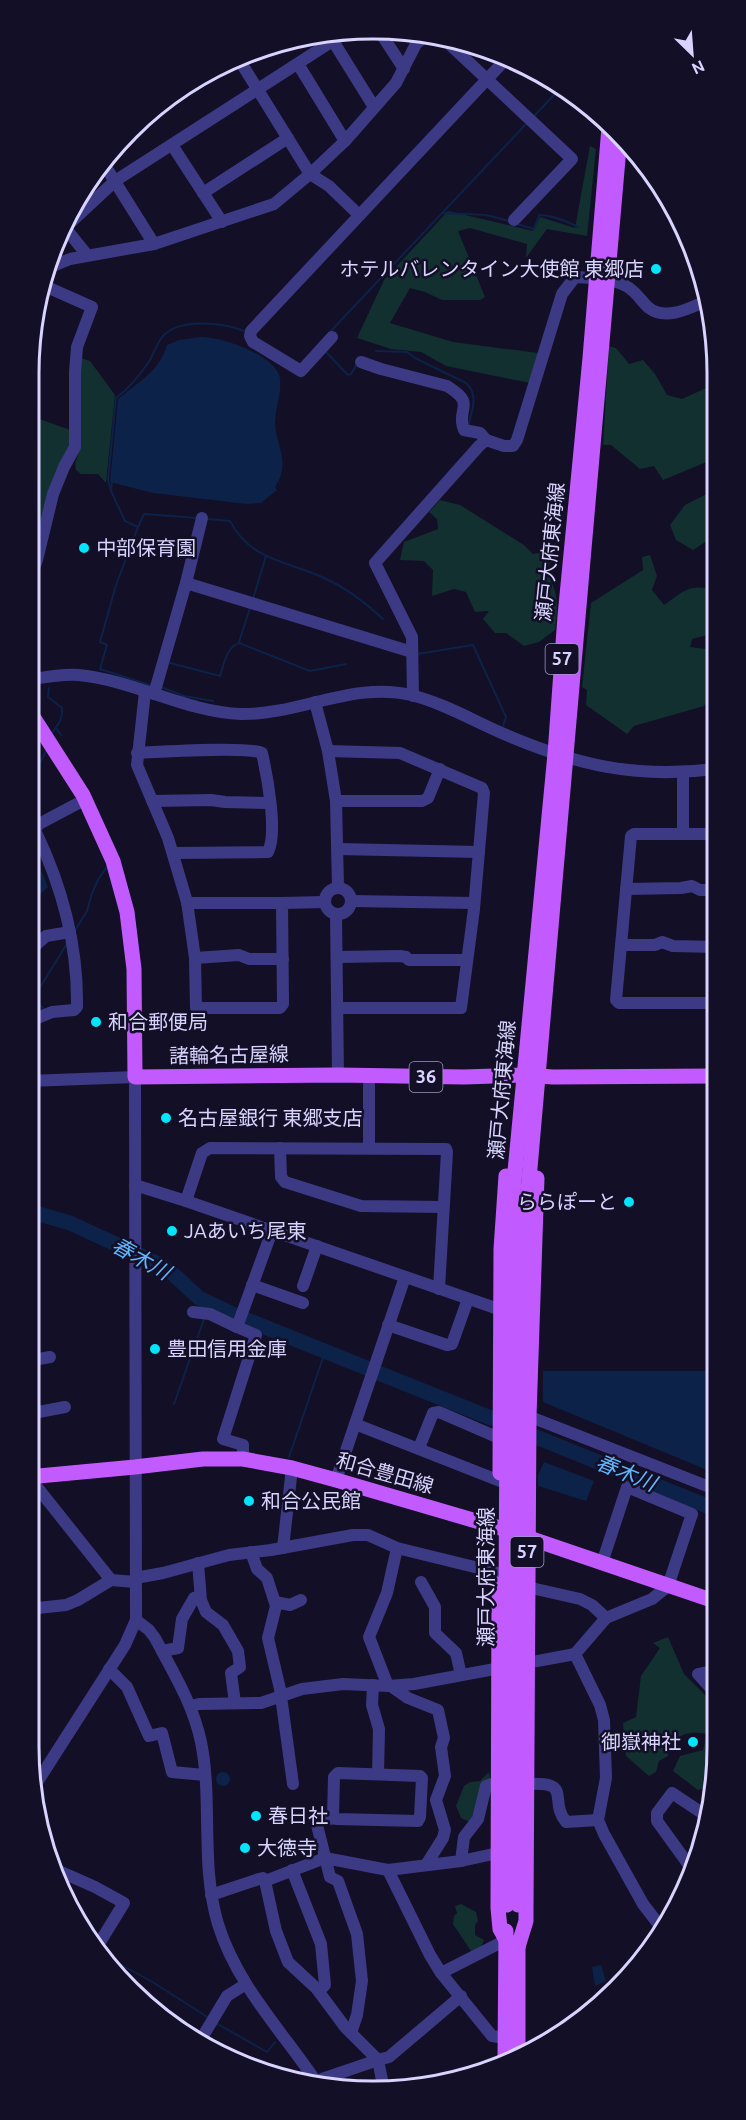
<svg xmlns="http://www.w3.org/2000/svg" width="746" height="2120" font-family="Ubuntu,'Noto Sans JP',sans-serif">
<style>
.green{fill:#12302f}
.water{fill:#0c2248}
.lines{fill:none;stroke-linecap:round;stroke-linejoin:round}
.stream{stroke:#0c2248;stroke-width:2}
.river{stroke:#0c2248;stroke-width:15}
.minor{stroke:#3d3a85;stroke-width:12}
.major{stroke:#c25bff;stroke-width:15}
.major-bridge{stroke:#c25bff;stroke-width:15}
.poi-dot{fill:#00e5ff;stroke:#130f26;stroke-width:2}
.labels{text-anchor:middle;stroke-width:5;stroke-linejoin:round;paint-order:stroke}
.shield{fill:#130f26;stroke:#9e99be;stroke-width:1.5}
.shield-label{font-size:18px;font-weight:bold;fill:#d9d4ff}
.poi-label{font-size:20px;fill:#d9d4ff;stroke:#130f26;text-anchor:start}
.street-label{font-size:20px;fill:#d9d4ff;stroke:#130f26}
.water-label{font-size:21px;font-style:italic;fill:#62b6ff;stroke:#130f26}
.rim{fill:none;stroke:#d9d4ff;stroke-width:3}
</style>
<rect width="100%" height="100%" fill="#130f26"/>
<g class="green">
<polygon points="590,146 596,149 587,236 547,229 526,258 527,244 470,228 458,231 485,297 480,300 442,300 425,292 410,288 390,323 453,342 538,353 530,383 446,366 421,352 391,349 357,338 384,280 448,211 533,231 540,217 575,228"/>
<polygon points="609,346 616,348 629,364 643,360 655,374 667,395 682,399 715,384 715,464 709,461 663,480 654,466 640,469 611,445 603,445"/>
<polygon points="81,358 90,361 115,395 106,483 98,474 81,474 76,470 75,464 81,446 78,366"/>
<polygon points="34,417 73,431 72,447 29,576 28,434"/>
<polygon points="715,490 715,543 710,539 693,550 676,540 670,525 685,505"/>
<path d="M440,500L460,505L524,545L533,554L545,552L549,546L557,542L547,573C559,594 558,606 555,630L539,642L524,646L506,633H495L483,619L489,611L475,612L466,592L454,589L432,596L433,570L424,561L400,560L404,542L438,529L437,519L429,512Z"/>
<path d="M650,555L657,576L652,590L664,605C684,591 689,583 715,590V636L707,635L692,639L690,647L715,650V673L712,674L715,685L704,706L634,726L627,734L586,705L587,690L582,687L591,603L643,570L642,557Z"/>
<path d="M668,1637L684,1674L717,1707V1747L712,1786L698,1790L673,1771L680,1756L703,1750L707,1734C690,1730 669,1735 668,1756L659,1761L656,1772L649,1776L626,1756L623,1723L636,1717L641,1676L660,1648L653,1643Z"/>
<polygon points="489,1772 490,1779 472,1823 461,1818 456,1806 464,1786 470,1782 480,1781"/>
<polygon points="461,1904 476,1912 478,1921 475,1925 475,1935 484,1940 481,1947 471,1951 453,1924 454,1916 457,1913 455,1906"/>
</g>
<g class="water">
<path d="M200,337C220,336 276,355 280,378C282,393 275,408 275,424C277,448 291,463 275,487L277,490L261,503L247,504L153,493L110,482L118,399C138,382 159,372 167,345L179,340Z"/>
<polygon points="29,840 48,887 29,905 28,905"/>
<polygon points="543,1371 716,1371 717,1419 711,1420 712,1472 543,1402"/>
<polygon points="544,1462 594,1481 586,1501 538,1486 538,1475"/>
<circle cx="223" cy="1779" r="7"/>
<polygon points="601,1965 606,1981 595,1986 592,1967"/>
</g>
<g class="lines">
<g class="stream">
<polyline points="533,117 561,88"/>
<polyline points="443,213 486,215 509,221"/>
<path d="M517,224L534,229L539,215C553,215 566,221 578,227"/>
<polyline points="329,333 527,123"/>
<polyline points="325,351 348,375 351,374 357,364"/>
<path d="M376,351L407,352L415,358L466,383C479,394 472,411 468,426"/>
<polyline points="112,483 111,491 125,521 138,527 116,585 100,642 107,645 100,669 153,686"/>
<path d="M111,491L108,480L116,398C130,388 140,375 150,360C154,353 157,343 163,336C181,317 226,323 247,332"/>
<path d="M207,519L230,521C250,560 286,561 322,577C345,587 365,602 383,619"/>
<polyline points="138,527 144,514 198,518"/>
<polyline points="253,599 266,556"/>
<polyline points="239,642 250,608"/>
<polyline points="417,654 473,645 506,717 503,726"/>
<path d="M170,663L220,676C224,664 226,648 239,643L310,671L346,664"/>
<polyline points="161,687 184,696 213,701"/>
<path d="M49,688L48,697L62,708C63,720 58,724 52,733"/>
<polyline points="56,728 61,735"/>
<polyline points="28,788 46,751"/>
<polyline points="74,932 87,911 92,893 99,878 107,867"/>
<polyline points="42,1010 44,1009 33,999 66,945"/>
<polyline points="174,1404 204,1319"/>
<polyline points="289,1457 325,1352"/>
<polyline points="102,1954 154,1983 209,2018"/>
<polyline points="216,2023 267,2052 275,2042"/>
</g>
<g class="river">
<polyline points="39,1214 70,1223 159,1264 172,1273 199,1298 237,1316"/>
<polyline points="245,1319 369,1369"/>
<polyline points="376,1372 491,1418"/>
<polyline points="536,1437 717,1510"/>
</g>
<g class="minor">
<polyline points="382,35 404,69"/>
<polyline points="444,39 572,159 514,220"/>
<polyline points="333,41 374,107"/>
<polyline points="240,61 310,174 329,186 359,215"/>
<polyline points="298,64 345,141"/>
<polyline points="172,145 222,222"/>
<polyline points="102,161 154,244"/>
<polyline points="203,193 288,138"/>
<polyline points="71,222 115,181 345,33"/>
<polyline points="67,230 87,255"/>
<polyline points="48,268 70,259 154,244 274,204 310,174 345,141 396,83 416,44 423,38"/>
<polyline points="332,337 301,371 253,342 250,336 251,331 506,59"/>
<path d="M361,362L381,369L447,386C478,405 455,408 464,430L480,433L486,440"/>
<polyline points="28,583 37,560 53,494 64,467 75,447 75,372 77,347 92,307 40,284"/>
<polyline points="186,583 412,652"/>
<path d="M28,680C45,677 62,674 78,675C134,680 185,712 241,714C299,715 354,681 411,695C443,703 474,721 504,734C576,765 636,779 715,769"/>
<polyline points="145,692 137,765 168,838 187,902 195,958 196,1008 280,1008 283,1004 282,903 325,902"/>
<polyline points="154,694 186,583 202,518"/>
<path d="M413,696L412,637L375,563L479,446L486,440L504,446H513L517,440L562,294L575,277C593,278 610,277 626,286C636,291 641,301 649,308C666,321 690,308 706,301"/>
<polyline points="315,702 328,751 336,801 338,888"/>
<polyline points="28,739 42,730"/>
<polyline points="328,751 400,753 482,788 484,793 474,909 461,1008 338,1008"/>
<path d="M137,753C159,752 247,746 262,753C267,775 278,833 268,852L173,853"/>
<polyline points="152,801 211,800 225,802 270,803"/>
<polyline points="336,801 422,801 428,798 440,769"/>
<polyline points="683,833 683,772"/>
<polyline points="716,834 634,834 631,836 616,1000 619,1003 716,1003"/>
<polyline points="338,849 479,852"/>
<circle cx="338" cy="901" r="13"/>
<polyline points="626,889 681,888 692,886 700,890 716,890"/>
<polyline points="351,901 474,903"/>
<polyline points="187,903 282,903"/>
<polyline points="336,914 338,1075"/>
<polyline points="621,945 655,945 662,942 673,946 716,947"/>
<polyline points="28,952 46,936 70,932"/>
<polyline points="337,957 400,956 406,957 409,960 467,960"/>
<polyline points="195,958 239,955 249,959 283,959"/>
<path d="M28,1022L52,1012L74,1010L77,1007C78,945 62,886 35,830L39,824L86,799"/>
<polyline points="28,1032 31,1050 30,1081"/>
<polyline points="28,1081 135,1077 136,1620 125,1645 36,1784"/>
<polyline points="369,1147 369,1075"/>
<polyline points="280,1148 281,1177 285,1182 361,1206 443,1207"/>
<polyline points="135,1185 186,1201 507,1312"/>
<polyline points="186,1201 202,1153 210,1148 446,1149 447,1152 439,1289"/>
<polyline points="252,1285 303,1303"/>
<polyline points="303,1286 317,1246"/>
<polyline points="193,1312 210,1314 237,1327"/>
<polyline points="388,1325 447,1345 452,1344 468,1299"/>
<polyline points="28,1361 50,1357"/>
<polyline points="28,1414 65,1407"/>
<polyline points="523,1414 717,1490"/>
<polyline points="355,1424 500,1481"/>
<polyline points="419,1448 433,1413 439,1412 499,1438"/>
<polyline points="243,1459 243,1445 223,1439 256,1335 237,1327 272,1231"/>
<polyline points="29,1477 111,1580"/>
<polyline points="336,1480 405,1277"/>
<polyline points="283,1548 292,1468"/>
<polyline points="251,1552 257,1569 267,1578 276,1606 268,1638 280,1689 293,1784"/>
<polyline points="198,1563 201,1600 206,1612 223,1625 238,1651 240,1667 231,1673 235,1703"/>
<polyline points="135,1578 163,1573 229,1555 271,1550 353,1535 368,1535 397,1548 499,1573"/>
<polyline points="421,1582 435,1607 435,1633 456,1653 461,1675"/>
<polyline points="527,1587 580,1599 592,1605 606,1618"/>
<polyline points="275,1602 290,1605 301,1600"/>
<polyline points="28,1609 66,1605 78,1600 111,1580 135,1582"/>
<path d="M136,1620L149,1630L155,1638C173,1672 193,1704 201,1742C213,1802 200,1863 218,1924C237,1986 284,2033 319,2086"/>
<polyline points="162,1651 178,1648 182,1619 194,1598 200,1596"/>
<polyline points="575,1654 600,1705 604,1720 606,1778 598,1820 604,1834 643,1904 663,1930"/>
<polyline points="109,1669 127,1687 149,1736 162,1733 172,1772 205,1775"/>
<polyline points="717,1670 698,1674 717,1695"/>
<polyline points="373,1685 372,1705 379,1729 378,1774"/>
<polyline points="388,1686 369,1637 387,1593 397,1548"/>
<polyline points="391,1686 408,1698 438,1710 444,1738 441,1747 445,1776 436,1800 445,1830 443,1838 426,1865"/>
<polyline points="191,1706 199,1704 261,1703 302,1689 343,1684 388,1686 414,1684 575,1654 606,1618 652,1599 668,1586 692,1514 627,1487 602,1563"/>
<polygon points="338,1773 420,1776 422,1778 420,1817 418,1821 336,1819 333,1816 334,1777"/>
<path d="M527,1784C574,1781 548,1800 566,1822L598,1820"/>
<polyline points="335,1818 316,1821 330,1877 338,1881 357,1934 362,1981 357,2015 351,2033"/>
<polyline points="461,1861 498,1853"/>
<polyline points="52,1868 95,1887 124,1903 97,1947"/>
<polyline points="691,1868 657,1821 657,1813 672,1793 708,1817"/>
<polyline points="292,1870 321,1944 325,1985 319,1991"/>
<polyline points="388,1870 461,1861 464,1837 478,1819 486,1786 498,1782"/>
<polyline points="265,1881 276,1931 288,1962 316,1988 345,2027 378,2060 316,2081"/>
<polyline points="211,1895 259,1879 263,1878 265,1881 325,1858 388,1870 430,1955 441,1973 492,2036 506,2038"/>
<polyline points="441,1973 506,1940"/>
<polyline points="200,2041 227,1996 246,1984"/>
<polyline points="383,2085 378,2060 389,2057 461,1996"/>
</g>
<g class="major">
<polyline points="28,709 83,795 113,861 127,912 134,969 135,1077 338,1075 464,1077 525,1075 553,1077 716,1076"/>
<polyline points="528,1191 620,136"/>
<polyline points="513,1192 555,754 565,616 590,358 609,127"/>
<polyline points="500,1473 501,1249 506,1176"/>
<polyline points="28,1477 135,1467 203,1459 243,1459 292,1468 336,1480 500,1528 717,1602"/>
<polyline points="499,1584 498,1908 500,1929 506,1940"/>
<polyline points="518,1941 518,2055"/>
<polyline points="517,1950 526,1921 526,1909 529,1416 537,1178"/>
<polyline points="505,2060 506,1931"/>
</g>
<g class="major-bridge">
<path d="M507,1905C506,1668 504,1429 513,1192"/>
<polyline points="518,1905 520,1312 522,1260 528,1191"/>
</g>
</g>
<g class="poi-dot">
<circle cx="656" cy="269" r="6"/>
<circle cx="84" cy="548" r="6"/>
<circle cx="96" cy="1022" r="6"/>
<circle cx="166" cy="1118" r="6"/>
<circle cx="629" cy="1202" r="6"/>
<circle cx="172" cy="1231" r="6"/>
<circle cx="155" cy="1349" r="6"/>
<circle cx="249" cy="1501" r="6"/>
<circle cx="693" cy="1742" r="6"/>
<circle cx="256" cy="1816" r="6"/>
<circle cx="245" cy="1848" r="6"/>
</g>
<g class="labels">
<g class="shield">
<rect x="545.5" y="644" width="33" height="30" rx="4.5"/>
<rect x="409.5" y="1062" width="33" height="30" rx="4.5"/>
<rect x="510.5" y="1537" width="33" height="30" rx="4.5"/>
</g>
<g class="shield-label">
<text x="562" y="665">57</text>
<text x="426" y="1083">36</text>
<text x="527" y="1558">57</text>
</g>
<g class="poi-label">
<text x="644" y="276" text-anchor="end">ホテルバレンタイン大使館 東郷店</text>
<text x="96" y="555">中部保育園</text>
<text x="108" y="1029">和合郵便局</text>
<text x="178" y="1125">名古屋銀行 東郷支店</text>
<text x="617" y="1209" text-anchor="end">ららぽーと</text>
<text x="184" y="1238">JAあいち尾東</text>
<text x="167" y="1356">豊田信用金庫</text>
<text x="261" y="1508">和合公民館</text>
<text x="681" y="1749" text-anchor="end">御嶽神社</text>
<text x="268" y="1823">春日社</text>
<text x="257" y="1855">大徳寺</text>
</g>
<g class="street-label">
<text transform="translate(550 552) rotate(-84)" y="7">瀬戸大府東海線</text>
<text transform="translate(229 1055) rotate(-1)" y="7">諸輪名古屋線</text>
<text transform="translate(502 1090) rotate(-85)" y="7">瀬戸大府東海線</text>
<text transform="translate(385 1473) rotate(16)" y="7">和合豊田線</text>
<text transform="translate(486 1577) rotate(-90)" y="7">瀬戸大府東海線</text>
</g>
<g class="water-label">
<text transform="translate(141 1259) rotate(29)" y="7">春木川</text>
<text transform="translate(626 1473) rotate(22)" y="7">春木川</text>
</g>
</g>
<path d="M0 0H746V2120H0ZM373 39H373A334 334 0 0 1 707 373V1747A334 334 0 0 1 373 2081H373A334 334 0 0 1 39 1747V373A334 334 0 0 1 373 39Z" fill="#130f26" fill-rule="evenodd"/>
<path class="rim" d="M373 39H373A334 334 0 0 1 707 373V1747A334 334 0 0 1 373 2081H373A334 334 0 0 1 39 1747V373A334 334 0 0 1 373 39Z"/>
<g transform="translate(692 54) rotate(155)" stroke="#130f26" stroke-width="4.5" paint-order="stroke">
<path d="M0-4.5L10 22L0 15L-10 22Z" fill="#d9d4ff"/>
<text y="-9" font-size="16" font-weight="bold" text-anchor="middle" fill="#d9d4ff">N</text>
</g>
</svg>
